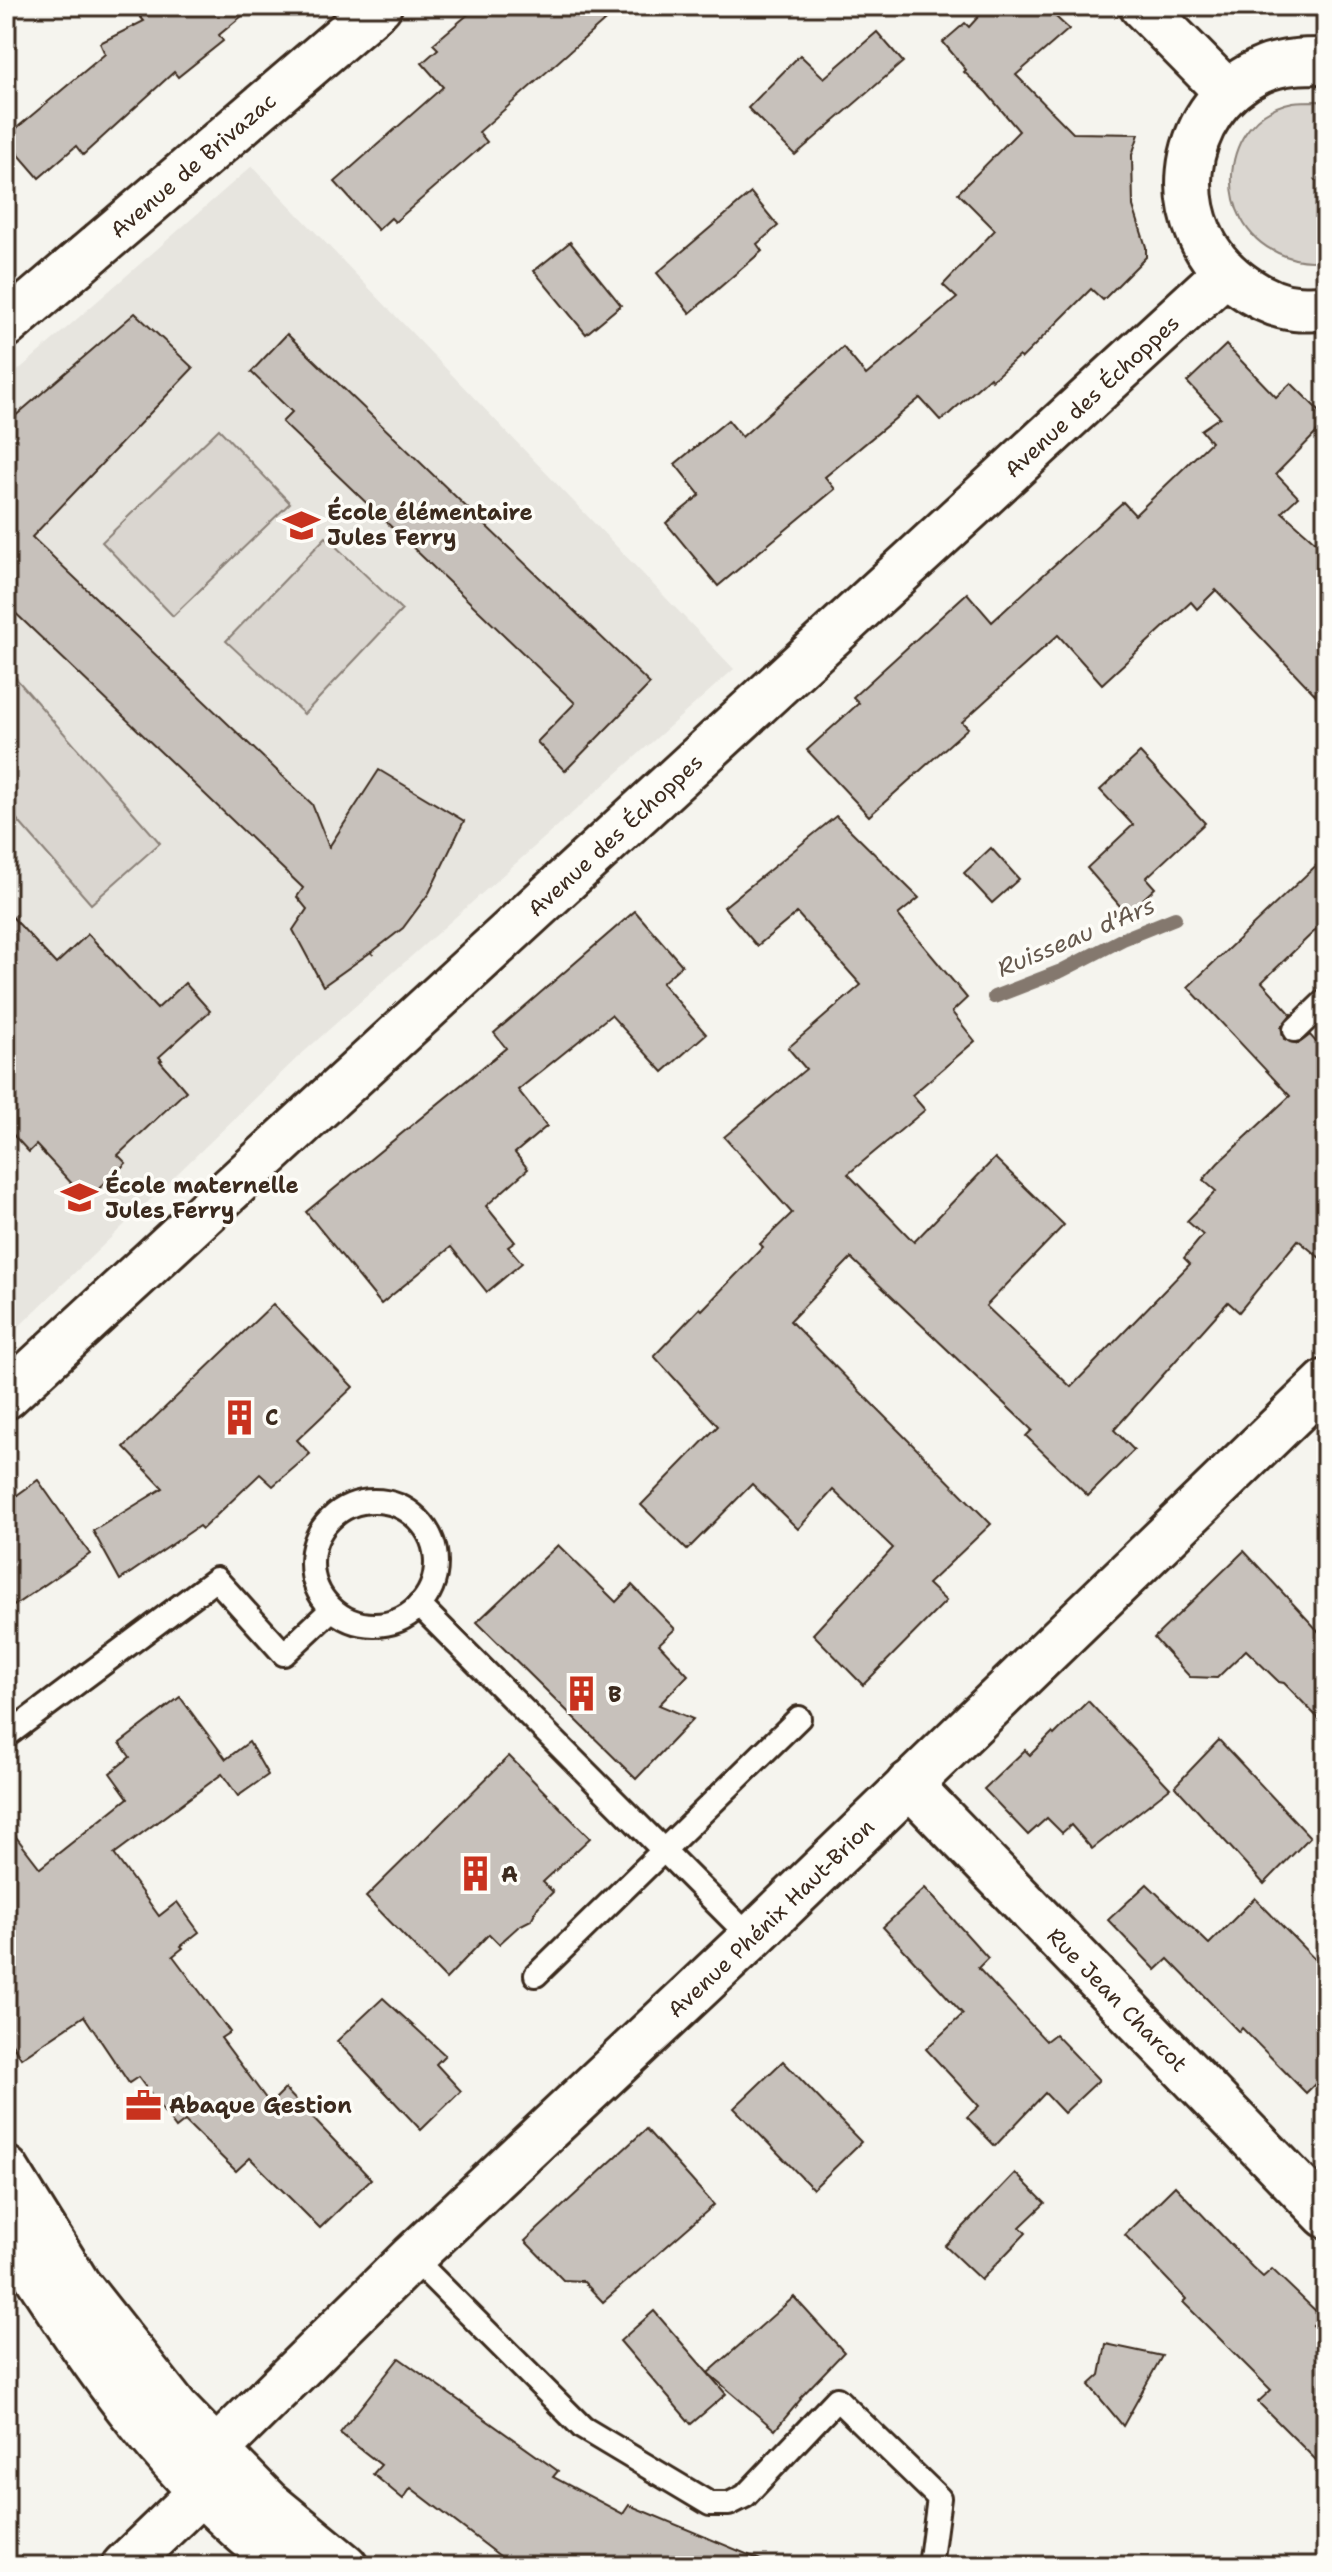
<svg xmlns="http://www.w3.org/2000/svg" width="1332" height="2572" font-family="'Shantell Sans',sans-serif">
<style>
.built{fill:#e7e5df}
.green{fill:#dad6d0;stroke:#8a8077;stroke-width:2}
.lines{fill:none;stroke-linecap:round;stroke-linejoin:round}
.stream{stroke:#84786e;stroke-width:14}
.building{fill:#c7c1bb;stroke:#3b2a1e;stroke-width:2}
.service-casing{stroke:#3b2a1e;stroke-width:28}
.minor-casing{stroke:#3b2a1e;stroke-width:50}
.tertiary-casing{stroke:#3b2a1e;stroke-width:50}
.secondary-casing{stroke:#3b2a1e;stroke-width:50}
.service{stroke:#fdfcf7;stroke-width:22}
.minor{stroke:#fdfcf7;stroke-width:44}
.tertiary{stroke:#fdfcf7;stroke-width:44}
.secondary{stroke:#fdfcf7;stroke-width:44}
.labels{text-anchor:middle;stroke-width:7;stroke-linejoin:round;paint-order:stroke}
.street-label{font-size:22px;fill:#3b2a1e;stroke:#fdfcf7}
.poi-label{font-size:22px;font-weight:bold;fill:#3b2a1e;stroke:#fdfcf7;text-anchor:start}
.water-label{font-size:24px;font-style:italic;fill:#65584d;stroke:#fdfcf7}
</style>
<rect width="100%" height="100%" fill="#f5f4ee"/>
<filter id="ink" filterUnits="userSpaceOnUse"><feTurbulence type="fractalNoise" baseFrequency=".0125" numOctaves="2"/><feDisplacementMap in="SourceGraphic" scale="16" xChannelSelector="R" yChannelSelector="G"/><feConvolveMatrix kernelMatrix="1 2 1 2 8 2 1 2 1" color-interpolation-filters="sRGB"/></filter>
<g filter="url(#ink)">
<polygon class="built" points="252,166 734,669 297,1058 6,1339 6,381"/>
<g class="green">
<path d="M1318,101L1326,103V259C1310,263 1293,260 1278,253C1210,223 1219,116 1293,102C1301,101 1310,101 1318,101Z"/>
<polygon points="219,429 290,503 173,616 102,542"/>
<polygon points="326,537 402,610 304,714 226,641"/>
<polygon points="13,675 160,843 91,904 6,807 6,681"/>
</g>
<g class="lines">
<polyline class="stream" points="994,997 1061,971 1123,939 1175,918"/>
</g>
<g class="building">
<polygon points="131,6 254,6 219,35 223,41 178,77 174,72 83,155 76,146 39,178 6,140 6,137 105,54 100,43 144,21"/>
<polygon points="478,6 621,6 479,132 487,142 395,222 391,218 378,230 335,182 443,87 422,63 438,49 433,44"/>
<polygon points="988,6 1044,6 1069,29 1016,75 1073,133 1139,134 1132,155 1133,206 1146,247 1146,257 1103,300 1091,289 1021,359 1019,356 992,380 990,377 941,421 920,398 825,477 835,489 718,586 666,523 700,495 675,464 728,420 742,437 843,347 866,375 957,298 943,285 995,230 958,193 1019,131 986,92 964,72 966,70 943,42 965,23 969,27"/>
<polygon points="877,32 903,62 795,155 748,108 800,55 824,78"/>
<polygon points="751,193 778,226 757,244 762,251 690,313 657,273"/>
<polygon points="570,242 621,305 586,334 534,271"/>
<polygon points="135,313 193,368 32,537 312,804 329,847 379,770 464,821 429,893 403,928 372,952 373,955 371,952 323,986 293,930 307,909 297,897 303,888 6,604 6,424"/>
<polygon points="287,334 650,684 565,771 537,742 575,703 282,422 292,412 251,372"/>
<polygon points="1226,345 1276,397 1291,383 1326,418 1326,423 1276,474 1298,497 1282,512 1326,551 1326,706 1216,590 1197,609 1191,602 1102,684 1058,635 962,722 968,728 869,816 807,750 859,703 853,697 967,593 992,622 1123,502 1135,515 1211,442 1201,430 1220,417 1187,382"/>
<polygon points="1140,753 1205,823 1146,878 1155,888 1127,914 1087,868 1133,825 1100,790"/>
<polygon points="836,816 919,898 898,915 967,998 952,1012 975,1041 912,1095 925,1110 848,1174 914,1242 995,1158 1064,1225 986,1306 1071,1387 1190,1264 1184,1258 1203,1235 1187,1221 1216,1191 1203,1180 1218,1163 1290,1096 1188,987 1326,856 1326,920 1262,982 1291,1014 1281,1027 1284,1039 1298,1044 1310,1035 1326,1053 1326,1263 1298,1240 1239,1312 1228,1302 1114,1430 1134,1450 1088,1496 1026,1436 1032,1430 851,1258 790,1321 991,1524 928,1584 946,1601 863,1685 813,1634 893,1548 833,1490 798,1529 752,1484 687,1550 641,1505 718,1426 654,1356 700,1308 702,1310 763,1247 760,1244 792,1213 724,1137 806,1069 788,1048 861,985 797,913 757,946 724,907"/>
<polygon points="991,848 1019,879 992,903 964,873"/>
<polygon points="6,910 56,964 88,934 157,1009 185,983 210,1011 159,1057 162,1060 160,1061 186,1091 118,1155 126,1163 87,1200 36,1145 29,1152 6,1127"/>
<polygon points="635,911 682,965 662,983 706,1034 663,1072 611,1015 518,1090 547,1126 515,1153 528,1169 486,1206 515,1242 508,1247 522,1263 487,1292 451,1247 381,1304 306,1212 506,1048 494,1033"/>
<polygon points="273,1304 353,1387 297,1440 310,1454 273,1486 260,1474 202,1529 199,1526 120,1580 93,1531 163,1488 124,1447"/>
<polygon points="38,1480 90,1554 6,1611 6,1503"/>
<polygon points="558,1545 616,1602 632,1585 675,1629 659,1644 688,1675 659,1705 693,1719 636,1779 477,1622"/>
<polygon points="1244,1551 1321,1634 1326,1629 1326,1726 1284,1683 1279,1682 1246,1650 1217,1678 1190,1677 1154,1638"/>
<polygon points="180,1697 226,1759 249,1742 268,1775 238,1796 222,1774 114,1854 159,1916 177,1902 199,1932 181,1946 183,1948 173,1956 230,2032 221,2038 270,2104 285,2089 371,2179 320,2228 250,2158 236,2171 185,2121 176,2128 138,2077 129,2083 84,2016 21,2058 6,2034 6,1824 40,1868 128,1798 110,1773 130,1757 120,1743"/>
<polygon points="1088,1701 1170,1788 1092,1849 1071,1825 1062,1833 1047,1818 1028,1835 984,1789 1025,1750 1030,1755 1052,1733 1054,1735"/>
<polygon points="1219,1740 1310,1837 1264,1884 1175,1786"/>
<polygon points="509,1756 590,1838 543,1882 553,1892 538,1907 531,1920 519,1926 499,1944 489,1934 446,1979 366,1897"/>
<polygon points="1147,1884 1209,1944 1255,1898 1326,1971 1326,2073 1306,2093 1242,2028 1239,2032 1168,1959 1156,1970 1108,1920"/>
<polygon points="925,1888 988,1958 978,1968 1046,2041 1055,2034 1099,2080 1064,2113 1045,2093 995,2146 967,2117 979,2106 926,2049 963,2014 883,1927"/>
<polygon points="383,1998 445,2055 436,2064 461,2091 421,2130 337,2041"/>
<polygon points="783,2061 861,2142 813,2189 734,2108"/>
<polygon points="646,2129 714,2205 603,2302 583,2281 563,2280 525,2241"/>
<polygon points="1015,2173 1045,2203 1020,2227 1026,2233 981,2280 945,2246"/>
<polygon points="1175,2186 1252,2267 1263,2277 1272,2269 1322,2317 1313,2325 1326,2339 1326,2470 1258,2402 1271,2390 1183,2302 1186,2299 1125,2235"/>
<polygon points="794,2297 844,2352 800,2398 801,2399 775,2430 708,2373"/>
<polygon points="654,2311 726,2394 691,2424 620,2341"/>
<polygon points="1106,2344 1162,2356 1123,2426 1089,2385 1100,2375"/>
<polygon points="399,2358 558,2471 553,2477 623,2514 629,2505 775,2566 513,2566 411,2488 403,2499 373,2474 381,2465 340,2433"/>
</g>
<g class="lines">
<defs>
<g id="service">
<polyline points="1295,1030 1326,1000"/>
<circle cx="374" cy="1563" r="62"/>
<polyline points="419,1605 751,1938"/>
<polyline points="6,1736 216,1579 284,1654 332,1609"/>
<polyline points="536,1975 799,1718"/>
<polyline points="412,2257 583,2428 710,2504 729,2504 745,2496 837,2399 939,2498 930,2566"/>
</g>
<g id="minor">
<polyline points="1142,6 1227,92"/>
<path d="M1326,61C1304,61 1281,61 1260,71C1175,110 1164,229 1240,284C1255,295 1275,306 1295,308C1305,309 1316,308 1326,308"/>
<path id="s1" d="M6,325L379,6"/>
<path id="s2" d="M6,1396L1225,273"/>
<path id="s3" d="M909,1784L1326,2215"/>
<path id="s4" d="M215,2451L412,2257L751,1938L1326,1382"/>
</g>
<polyline id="tertiary" points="124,2566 201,2492"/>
<g id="secondary">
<polyline points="6,2169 78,2285 176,2409 267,2502 345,2566"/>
<path d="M6,2227C82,2351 167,2477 285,2566"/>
</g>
</defs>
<use href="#service" class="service-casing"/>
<use href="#minor" class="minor-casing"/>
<use href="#tertiary" class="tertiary-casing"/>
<use href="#secondary" class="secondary-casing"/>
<use href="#service" class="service"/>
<use href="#minor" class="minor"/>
<use href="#tertiary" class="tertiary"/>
<use href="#secondary" class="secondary"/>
</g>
</g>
<defs>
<symbol id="school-bare" viewBox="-9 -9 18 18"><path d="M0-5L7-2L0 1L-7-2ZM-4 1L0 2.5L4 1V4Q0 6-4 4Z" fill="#c8321e" stroke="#fdfcf7" stroke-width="2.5" paint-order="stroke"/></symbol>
<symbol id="building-bare" viewBox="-9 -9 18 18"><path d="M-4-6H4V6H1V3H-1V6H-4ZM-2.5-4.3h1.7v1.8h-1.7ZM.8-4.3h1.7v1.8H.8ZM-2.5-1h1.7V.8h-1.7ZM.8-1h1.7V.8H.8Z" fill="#c8321e" stroke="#fdfcf7" stroke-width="2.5" paint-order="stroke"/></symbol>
<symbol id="office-bare" viewBox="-9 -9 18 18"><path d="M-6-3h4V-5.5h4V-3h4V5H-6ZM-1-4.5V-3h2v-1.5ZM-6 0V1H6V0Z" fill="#c8321e" stroke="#fdfcf7" stroke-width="2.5" paint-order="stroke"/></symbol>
</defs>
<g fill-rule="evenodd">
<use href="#school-bare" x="276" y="500" width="51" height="51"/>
<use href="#school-bare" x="54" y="1172" width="51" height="51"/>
<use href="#building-bare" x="214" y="1392" width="51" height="51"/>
<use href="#building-bare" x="556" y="1668" width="51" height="51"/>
<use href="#building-bare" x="450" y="1848" width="51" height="51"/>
<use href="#office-bare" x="118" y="2080" width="51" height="51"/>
</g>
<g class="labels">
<g class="street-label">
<text dy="8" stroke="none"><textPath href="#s1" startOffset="246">Avenue de Brivazac</textPath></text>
<text dy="8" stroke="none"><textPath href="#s2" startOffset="1476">Avenue des Échoppes</textPath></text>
<text dy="8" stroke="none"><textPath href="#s2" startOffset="828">Avenue des Échoppes</textPath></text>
<text dy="8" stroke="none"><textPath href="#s4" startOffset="770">Avenue Phénix Haut-Brion</textPath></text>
<text dy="8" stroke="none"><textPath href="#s3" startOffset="300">Rue Jean Charcot</textPath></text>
</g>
<g class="poi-label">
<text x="327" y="520">École élémentaire<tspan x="327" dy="25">Jules Ferry</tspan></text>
<text x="105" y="1193">École maternelle<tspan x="105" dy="25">Jules Ferry</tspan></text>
<text x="265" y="1425">C</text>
<text x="608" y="1702">B</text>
<text x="501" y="1882">A</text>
<text x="169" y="2113">Abaque Gestion</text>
</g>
<g class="water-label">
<text transform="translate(1076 937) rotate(-23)" y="8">Ruisseau d'Ars</text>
</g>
</g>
<rect width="1332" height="2572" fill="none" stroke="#fdfcf7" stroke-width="32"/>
<rect x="16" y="16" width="1300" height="2540" fill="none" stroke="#3b2a1e" stroke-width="3" filter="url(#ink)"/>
</svg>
